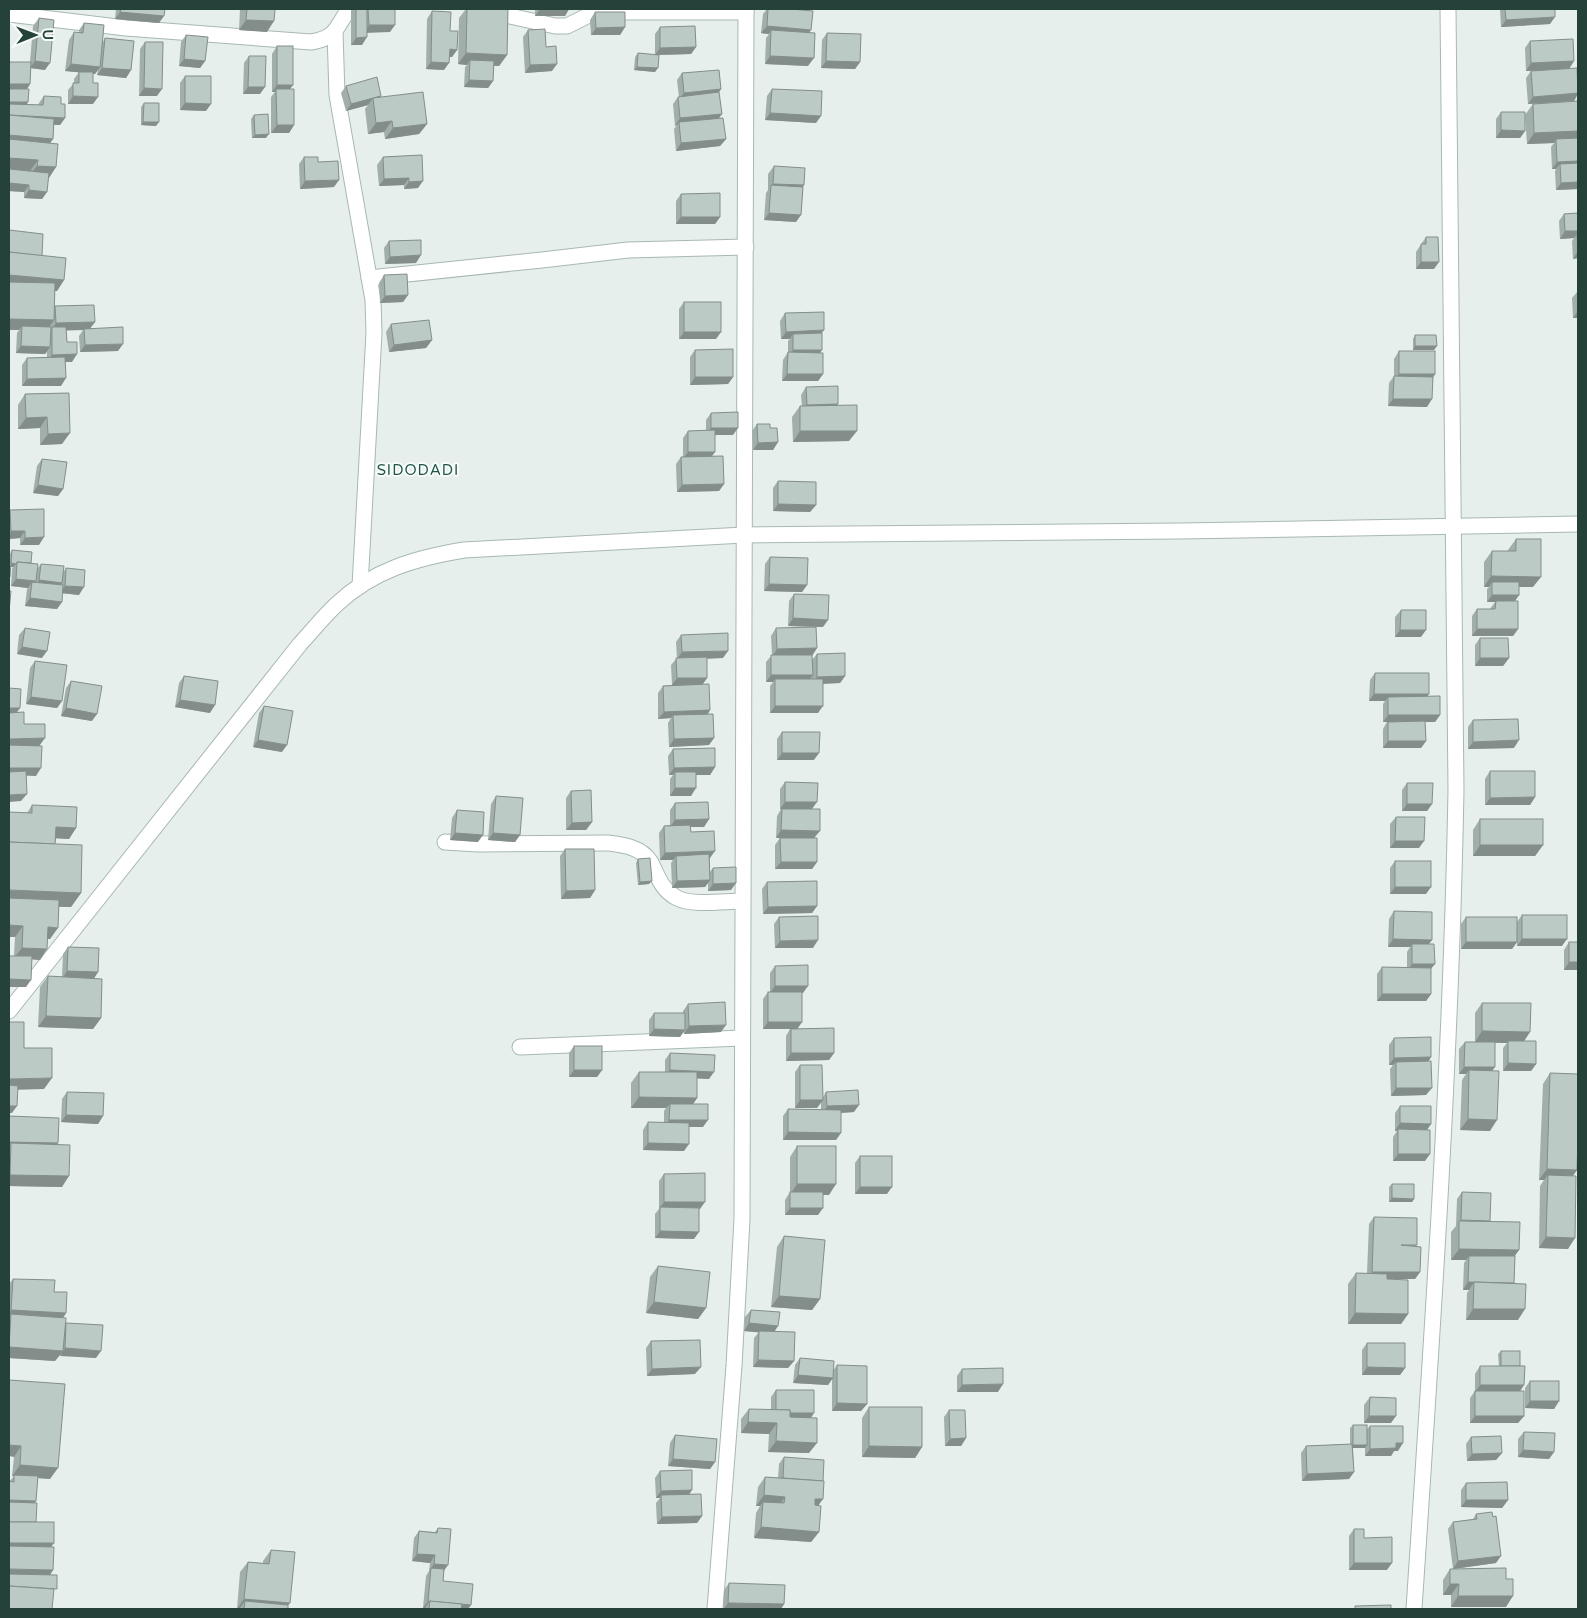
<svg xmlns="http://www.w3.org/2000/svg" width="1587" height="1618" font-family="'Varela Round',sans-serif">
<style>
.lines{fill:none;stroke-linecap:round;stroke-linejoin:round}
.minor-casing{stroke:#a8b8b2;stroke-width:17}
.minor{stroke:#fff;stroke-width:15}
.wall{fill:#a1aea9}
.shaded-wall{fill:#838d89}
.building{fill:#bbcac4;stroke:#838d89}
.labels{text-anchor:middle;stroke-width:4;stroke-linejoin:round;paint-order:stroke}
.quarter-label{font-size:15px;letter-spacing:1px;fill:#1f5548;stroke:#f7fbf9}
</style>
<rect width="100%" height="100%" fill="#e6efeb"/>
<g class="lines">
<defs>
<g id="minor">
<polyline points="478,9 555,26 567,26 595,12 746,12"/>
<path d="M9,14L126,28L311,42C337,38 336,27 349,9"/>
<polyline points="335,32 337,95 373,300 374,333 360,586"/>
<polyline points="369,278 542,260 628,250 746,247"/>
<path d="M445,842L478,844L608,843C623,845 641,847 650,861C658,875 660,889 677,898C693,906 724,901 742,901"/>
<path d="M9,1011L300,644C312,631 324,616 337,604C373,570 416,558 464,550L744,535L1180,531L1578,524"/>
<polyline points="520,1047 742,1038"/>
<polyline points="715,1609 734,1366 742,1219 746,9"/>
<path d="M1414,1609C1432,1337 1451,1063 1456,790L1448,9"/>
</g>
</defs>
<use href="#minor" class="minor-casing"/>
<use href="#minor" class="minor"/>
</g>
<g class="wall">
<polygon points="116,9 165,9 159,23 115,19"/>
<polygon points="240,9 275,9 267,32 239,30"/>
<polygon points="351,9 367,9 367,10 368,9 395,9 390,32 367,32 362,45 351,45"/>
<polygon points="466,9 508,9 507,55 499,66 494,65 493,81 488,88 464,87 465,67 467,65 458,64 459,18"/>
<polygon points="535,9 587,9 569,9 565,16 535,16"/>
<polygon points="767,9 791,9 809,32 808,66 765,64 766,38 769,34 761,33 763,14"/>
<polygon points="1500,9 1555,9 1550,24 1501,27"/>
<polygon points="432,11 450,31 457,50 452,57 450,57 444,70 426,69 427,19"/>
<polygon points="595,12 625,27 620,35 591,35 590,20"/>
<polygon points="39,18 45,70 31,68 30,84 27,89 28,102 26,104 38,105 39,103 44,96 61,104 65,118 60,125 54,125 53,139 50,143 56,167 48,178 47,192 42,199 24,198 24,192 9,191 30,62 33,26"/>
<polygon points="84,23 103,42 105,38 131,70 126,78 97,75 98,70 95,74 93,74 93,104 68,104 68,90 74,83 74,79 79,72 65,71 69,40 74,32 79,33 79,30"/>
<polygon points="660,27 696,47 691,54 659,55 655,72 634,70 635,57 638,53 655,55 655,34"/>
<polygon points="528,30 552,71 525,73 523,37"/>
<polygon points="827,33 860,62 855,69 821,68 822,40"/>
<polygon points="186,35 205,61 200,68 179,66 181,42"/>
<polygon points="1530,41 1574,61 1569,68 1578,88 1578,94 1574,101 1528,104 1526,78 1531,71 1558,69 1526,71 1525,48"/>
<polygon points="145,42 157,96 139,96 140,49"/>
<polygon points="277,46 290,89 294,125 289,133 271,133 271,97 275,92 272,92 272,54"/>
<polygon points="249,56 260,94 243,94 244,63"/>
<polygon points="682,73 721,89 719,92 722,114 718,118 726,139 720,146 676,151 674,129 677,125 675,126 673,104 678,97 679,97 677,80"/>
<polygon points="185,76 206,111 180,110 180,83"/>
<polygon points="346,86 381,96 380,97 427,124 419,134 385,139 384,132 368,134 365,109 368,105 346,111 341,93"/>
<polygon points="772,89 816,123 765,120 767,96"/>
<polygon points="1578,101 1578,189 1556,190 1555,171 1556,169 1552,169 1551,147 1554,143 1527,144 1525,115 1533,104"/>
<polygon points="144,103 156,126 141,125 141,107"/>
<polygon points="1501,112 1525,131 1520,138 1496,138 1496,119"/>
<polygon points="254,115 266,138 252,138 251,119"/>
<polygon points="422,155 418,188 404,189 404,185 379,186 377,165 383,157"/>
<polygon points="304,157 318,162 334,187 300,189 299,164"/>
<polygon points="774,166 804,185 803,187 796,222 764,220 766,193 768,190 768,174"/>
<polygon points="681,194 720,217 715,224 676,224 676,201"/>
<polygon points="1578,213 1578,258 1573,259 1572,241 1574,238 1560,239 1559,221 1564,214"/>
<polygon points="9,230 42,256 64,280 57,291 55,291 54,307 55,306 95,322 90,328 118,351 80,352 79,336 83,330 66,330 67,342 72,362 65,362 61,386 22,386 22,365 27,358 47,357 47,352 45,354 16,353 17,333 19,330 9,330"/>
<polygon points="1426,237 1434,269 1416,269 1416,252"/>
<polygon points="389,241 416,263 385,264 384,248"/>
<polygon points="384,275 408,295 403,302 380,303 379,283"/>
<polygon points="1578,291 1578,318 1573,318 1572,298"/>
<polygon points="684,302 716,339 679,339 679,309"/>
<polygon points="785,313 822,334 820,353 823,374 818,381 782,381 783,360 788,352 788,341 790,339 781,339 780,321"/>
<polygon points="391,324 432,340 426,348 389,352 386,332"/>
<polygon points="1415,335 1434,350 1413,350 1413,339"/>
<polygon points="695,350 733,377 728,384 690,385 690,357"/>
<polygon points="1399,351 1435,374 1433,378 1427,407 1388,406 1389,383 1394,376 1394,359"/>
<polygon points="806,387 838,404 837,405 849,441 793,442 792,417 800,406 802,406 801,395"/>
<polygon points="69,393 62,444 40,445 40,428 18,429 18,405 25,394"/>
<polygon points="711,413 733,435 715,435 712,456 724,484 719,491 677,492 676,464 681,457 683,457 683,438 688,431 706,430 706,420"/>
<polygon points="757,424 770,428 778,442 773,450 753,450 752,431"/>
<polygon points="42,459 63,489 58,496 33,493 37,466"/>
<polygon points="778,481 816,505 810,512 773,511 773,488"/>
<polygon points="10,510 39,545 20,545 20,538 9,539 9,513"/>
<polygon points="1516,539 1533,587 1519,587 1519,595 1515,601 1518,629 1513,636 1472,636 1472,616 1477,609 1490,609 1495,602 1487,602 1487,589 1489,587 1484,587 1484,562 1492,551 1508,551 1508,550"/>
<polygon points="12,550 31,563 37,569 41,564 63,573 66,568 79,595 62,593 62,602 57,609 25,606 27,589 28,588 11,586 12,569 13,567 9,562 10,554"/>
<polygon points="770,557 807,585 802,592 764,591 765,564"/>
<polygon points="794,594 823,627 788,626 789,601"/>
<polygon points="1401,610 1421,637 1395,637 1395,617"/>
<polygon points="25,628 42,658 17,654 19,635"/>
<polygon points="776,628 817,648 812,655 812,660 817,654 845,676 840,683 823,684 818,713 770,713 770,686 773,682 766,682 766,662 772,655 771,636"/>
<polygon points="681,635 723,658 707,659 707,678 703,684 710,710 708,714 714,738 709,745 669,747 668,723 671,718 658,719 658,693 663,686 672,685 671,665 677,658 676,642"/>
<polygon points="1480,638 1509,658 1503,666 1475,666 1475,645"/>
<polygon points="35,661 62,701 57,708 26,704 30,668"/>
<polygon points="1375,673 1427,696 1440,715 1435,722 1425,722 1426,741 1421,748 1383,748 1383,729 1387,722 1383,722 1383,704 1385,701 1369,701 1370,680"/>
<polygon points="184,676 210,713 175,707 179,683"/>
<polygon points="71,681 92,721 61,716 66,688"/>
<polygon points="264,706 282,752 253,747 259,713"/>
<polygon points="1473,720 1514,748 1468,749 1468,727"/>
<polygon points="782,732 814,760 777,760 777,739"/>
<polygon points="673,749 715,767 710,775 696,775 691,796 670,796 670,779 673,775 669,775 668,756"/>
<polygon points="1490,771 1535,797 1530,805 1485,805 1485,779"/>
<polygon points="785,782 813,809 817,862 812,869 775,869 775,845 780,838 789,838 776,838 777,816 781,809 780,809 780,789"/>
<polygon points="1407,783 1432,804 1427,811 1402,811 1402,790"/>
<polygon points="571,791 592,822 586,830 566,830 566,798"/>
<polygon points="496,796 520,835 515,842 488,840 491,804"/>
<polygon points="675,803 709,819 704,827 691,827 691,832 710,858 710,872 713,868 731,890 708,891 708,883 705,887 672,888 671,863 673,860 660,860 659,833 664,826 670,825 670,810"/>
<polygon points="32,805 76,828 69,839 56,838 55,844 81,893 71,907 59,907 50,939 48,939 40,960 32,959 26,987 9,987 14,956 15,937 27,813"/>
<polygon points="457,810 478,842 450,840 452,818"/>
<polygon points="1396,817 1419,848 1390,848 1390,824"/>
<polygon points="1480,819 1543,845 1535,856 1473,856 1473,830"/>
<polygon points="565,849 595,890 590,898 561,899 560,856"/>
<polygon points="638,859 649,884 638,885 636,863"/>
<polygon points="1395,861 1426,894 1390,894 1390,868"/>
<polygon points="767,882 817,906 812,913 763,914 762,889"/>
<polygon points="1394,911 1432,940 1429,944 1435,964 1431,968 1431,994 1426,1001 1377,1001 1377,974 1382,967 1407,967 1407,952 1410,947 1388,947 1389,919"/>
<polygon points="1522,915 1562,946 1517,946 1517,922"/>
<polygon points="779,917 813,948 775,948 774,924"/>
<polygon points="1466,917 1517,942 1512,949 1461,949 1461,924"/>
<polygon points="1569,942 1578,942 1578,970 1564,970 1564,950"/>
<polygon points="68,947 98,972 94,978 101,1018 93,1029 38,1027 40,987 48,976 62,977 63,954"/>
<polygon points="775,966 803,993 802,993 802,1022 798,1028 834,1053 829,1060 786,1061 786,1036 790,1029 763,1029 763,999 768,992 770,992 770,973"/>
<polygon points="1482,1003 1524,1041 1536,1064 1531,1071 1503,1071 1503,1048 1507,1043 1495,1043 1492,1070 1490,1131 1460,1130 1462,1080 1466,1074 1459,1074 1459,1049 1465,1042 1475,1042 1475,1013"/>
<polygon points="688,1004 721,1032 684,1034 684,1030 680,1037 649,1036 649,1020 654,1013 683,1013 683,1011"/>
<polygon points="1394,1038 1431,1057 1428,1061 1426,1095 1391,1096 1390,1069 1393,1065 1389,1065 1389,1045"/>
<polygon points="574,1046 602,1070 597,1077 569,1077 569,1053"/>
<polygon points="670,1053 709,1079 697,1078 697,1098 693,1104 703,1127 689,1127 684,1151 643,1150 643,1130 648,1122 664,1123 664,1111 666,1108 631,1108 631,1083 639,1072 665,1072 665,1060"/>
<polygon points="800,1065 823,1097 826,1092 854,1112 841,1113 836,1140 783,1140 783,1116 788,1109 821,1110 821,1102 817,1108 795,1108 795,1072"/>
<polygon points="1550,1073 1577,1170 1573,1176 1568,1249 1539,1248 1540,1186 1544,1180 1539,1180 1543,1084"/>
<polygon points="67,1092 103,1116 98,1124 61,1122 62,1099"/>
<polygon points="1400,1106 1431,1124 1427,1130 1425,1161 1393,1161 1393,1137 1397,1131 1395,1131 1395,1113"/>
<polygon points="9,1116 58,1143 57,1145 62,1187 9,1186"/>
<polygon points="797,1146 829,1195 823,1195 818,1215 785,1215 785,1200 790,1192 790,1157"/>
<polygon points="860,1156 887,1194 855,1194 855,1163"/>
<polygon points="664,1174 694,1239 655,1238 655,1214 659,1209 659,1181"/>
<polygon points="1392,1184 1414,1199 1412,1202 1389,1202 1389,1187"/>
<polygon points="1462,1192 1490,1221 1515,1256 1514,1283 1518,1320 1466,1320 1467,1293 1469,1290 1463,1290 1464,1263 1466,1260 1451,1260 1451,1232 1456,1226 1457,1199"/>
<polygon points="1374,1217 1417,1245 1416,1246 1420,1272 1415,1279 1387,1279 1408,1314 1401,1324 1348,1324 1348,1284 1356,1273 1367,1273 1369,1224"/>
<polygon points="784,1236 820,1299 812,1310 771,1307 777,1247"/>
<polygon points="658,1266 706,1308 698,1319 646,1313 650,1277"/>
<polygon points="13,1279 54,1292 66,1313 63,1318 65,1325 66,1323 96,1358 60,1355 55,1361 9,1358 9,1284"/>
<polygon points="751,1310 775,1332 794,1361 788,1368 753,1367 754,1338 759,1332 744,1331 745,1317"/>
<polygon points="651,1341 695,1374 647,1376 646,1348"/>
<polygon points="1367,1343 1405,1368 1400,1375 1362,1375 1362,1350"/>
<polygon points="1501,1351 1520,1391 1524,1416 1518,1423 1470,1423 1470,1398 1475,1391 1475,1374 1480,1366 1499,1366 1498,1354"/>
<polygon points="800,1358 833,1371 837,1365 867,1404 861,1411 832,1411 832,1379 828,1385 793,1383 795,1365"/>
<polygon points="962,1369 998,1392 957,1392 957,1376"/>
<polygon points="9,1380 50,1479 38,1478 35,1503 36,1522 51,1547 53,1570 50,1575 53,1594 10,1481 14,1476 12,1476 14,1457"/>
<polygon points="1530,1381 1559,1401 1554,1409 1525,1408 1525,1388"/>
<polygon points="776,1390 810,1418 809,1453 768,1452 769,1434 741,1433 741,1419 749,1409 771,1410 771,1397"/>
<polygon points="1370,1397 1391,1423 1364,1423 1364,1405"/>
<polygon points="869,1407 922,1447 915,1458 862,1457 862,1418"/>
<polygon points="949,1410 966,1438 961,1446 945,1446 944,1417"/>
<polygon points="1353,1425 1367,1429 1370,1426 1398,1451 1394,1451 1391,1456 1365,1456 1365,1448 1353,1448 1354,1472 1349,1479 1302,1481 1301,1453 1306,1446 1350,1444 1350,1428"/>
<polygon points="1524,1432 1554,1452 1549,1459 1518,1457 1518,1439"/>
<polygon points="675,1435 715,1462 710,1469 668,1466 670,1443"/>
<polygon points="1471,1437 1502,1453 1496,1460 1467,1461 1466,1444"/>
<polygon points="784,1457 819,1505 819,1532 811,1542 754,1538 756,1513 760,1506 756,1506 758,1487 765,1477 778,1478 779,1464"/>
<polygon points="660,1471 690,1494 702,1516 697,1523 657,1524 656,1503 660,1498 656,1498 655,1478"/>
<polygon points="1466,1483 1508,1500 1502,1508 1461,1507 1461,1490"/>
<polygon points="1476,1514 1496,1563 1453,1569 1448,1529 1453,1522 1473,1519"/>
<polygon points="438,1528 444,1571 443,1581 471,1605 468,1609 424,1609 425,1608 423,1608 426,1576 429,1571 430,1563 412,1561 414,1538 419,1531 435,1532"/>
<polygon points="1354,1529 1364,1538 1387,1570 1349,1570 1349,1536"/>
<polygon points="271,1550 288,1605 288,1609 237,1609 240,1572 248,1562 263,1563 263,1561"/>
<polygon points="1450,1569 1506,1607 1451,1607 1451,1595 1443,1595 1443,1580"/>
<polygon points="729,1583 784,1604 781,1609 723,1609 724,1590"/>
</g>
<g class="shaded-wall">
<polygon points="219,9 235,9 234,10"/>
<polygon points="540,9 587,9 569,9 565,16 535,16"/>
<polygon points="120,12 164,16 159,23 115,19"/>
<polygon points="1555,17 1550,24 1501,27 1506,20"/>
<polygon points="246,20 274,21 267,32 239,30"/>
<polygon points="369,25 395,25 390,32 364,33"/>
<polygon points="767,26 811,30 806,37 771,30 769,34 761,33"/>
<polygon points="625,27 620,35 591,35 596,28"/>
<polygon points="367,37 362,45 351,45 356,38"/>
<polygon points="696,47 691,54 655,55 660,48"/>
<polygon points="450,49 457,50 452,57 445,56"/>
<polygon points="466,53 507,55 499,66 470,65 470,60 467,65 458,64"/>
<polygon points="770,56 814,58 808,66 765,64"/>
<polygon points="184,59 205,61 200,68 179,66"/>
<polygon points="35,61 50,63 45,70 30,68"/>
<polygon points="826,61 860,62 855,69 821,68"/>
<polygon points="1574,61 1569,69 1526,71 1531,63"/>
<polygon points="431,62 449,63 444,70 426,69"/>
<polygon points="71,64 100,67 95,74 65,71"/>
<polygon points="557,64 552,71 525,73 530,65"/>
<polygon points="637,67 658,68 655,72 634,70"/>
<polygon points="102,68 131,70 126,78 97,75"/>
<polygon points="469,80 493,81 488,88 464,87"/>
<polygon points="9,84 30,84 25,92 9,91"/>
<polygon points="277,85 293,85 288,92 276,89 275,92 272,92"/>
<polygon points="248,87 265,87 260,94 243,94"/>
<polygon points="144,88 162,89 157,96 139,96"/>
<polygon points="721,89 716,97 679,100 684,93"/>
<polygon points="1578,93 1574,101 1528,104 1533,97"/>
<polygon points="73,96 98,97 93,104 68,104"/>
<polygon points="381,96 376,103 373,98 368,105 346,111 351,104"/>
<polygon points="9,102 28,102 26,106 9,105"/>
<polygon points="185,103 211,104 206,111 180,110"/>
<polygon points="770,113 821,116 816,123 765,120"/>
<polygon points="722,114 717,121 679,122 677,125 675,126 680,118"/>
<polygon points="9,116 65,118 60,125 9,123"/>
<polygon points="392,121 384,132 368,134 376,123"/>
<polygon points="143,122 159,122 156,126 141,125"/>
<polygon points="427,124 419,134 385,139 393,128"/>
<polygon points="277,125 294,125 289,133 271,133"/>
<polygon points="1501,130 1525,131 1520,138 1496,138"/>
<polygon points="1578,131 1578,139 1556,139 1554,143 1527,144 1534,133"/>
<polygon points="269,134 266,138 252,138 255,135"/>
<polygon points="9,135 53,139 45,150 9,147"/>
<polygon points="726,139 720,146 676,151 681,143"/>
<polygon points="9,158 38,160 30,171 9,169"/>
<polygon points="1578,161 1578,168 1560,164 1556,169 1552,169 1557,162"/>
<polygon points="37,166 56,167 49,178 29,176"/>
<polygon points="409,178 404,185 379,186 384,179"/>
<polygon points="339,180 334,187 300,189 305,181"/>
<polygon points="423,181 418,188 404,189 409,182"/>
<polygon points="1578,182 1578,189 1556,190 1561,183"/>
<polygon points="9,183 29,185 24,192 9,191"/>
<polygon points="773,184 804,185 799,192 771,186"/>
<polygon points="29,190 47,192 42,199 24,198"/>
<polygon points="769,213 801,215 796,222 764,220"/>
<polygon points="681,217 720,217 715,224 676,224"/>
<polygon points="1565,231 1578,231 1578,238 1577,234 1574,238 1560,239"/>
<polygon points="1578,251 1578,258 1573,259"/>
<polygon points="421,255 416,263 385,264 390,257"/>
<polygon points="1421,262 1439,262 1434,269 1416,269"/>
<polygon points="9,275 64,280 57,291 9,286"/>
<polygon points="408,295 403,302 380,303 385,296"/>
<polygon points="1578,311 1578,318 1573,318"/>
<polygon points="9,319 54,320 46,331 22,326 19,330 9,330"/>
<polygon points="95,322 89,330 84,329 83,330 52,331 52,329 56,323"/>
<polygon points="824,330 819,337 793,334 790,339 781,339 786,332"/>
<polygon points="684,332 721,332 716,339 679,339"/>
<polygon points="432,340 426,348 389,352 394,345"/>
<polygon points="123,344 118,351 80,352 85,345"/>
<polygon points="21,346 50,347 45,354 16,353"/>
<polygon points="1415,346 1437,346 1434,350 1413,350"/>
<polygon points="793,350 822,350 817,357 788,358"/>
<polygon points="77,354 72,362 47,362 52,355"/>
<polygon points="787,374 823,374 818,381 782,381"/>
<polygon points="1399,374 1435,374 1430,381 1394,381"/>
<polygon points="695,377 733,377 728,384 690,385"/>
<polygon points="66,378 61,386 22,386 27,379"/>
<polygon points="1393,399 1432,399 1427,407 1388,406"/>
<polygon points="838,404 833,411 802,412 807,405"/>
<polygon points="47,417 40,428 18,429 26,418"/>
<polygon points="711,428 738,428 733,435 706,435"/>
<polygon points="800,431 857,431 849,441 793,442"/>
<polygon points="70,433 62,444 40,445 48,434"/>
<polygon points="778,442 773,450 753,450 758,443"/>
<polygon points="688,452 715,452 710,459 683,459"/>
<polygon points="724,484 719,491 677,492 682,485"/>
<polygon points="38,485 63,489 58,496 33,493"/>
<polygon points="778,504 816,505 810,512 773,511"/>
<polygon points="11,531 25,531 20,538 9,539 9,535"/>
<polygon points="44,537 39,545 20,545 25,538"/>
<polygon points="11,563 16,564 13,567 9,567"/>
<polygon points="1491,576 1541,577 1533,587 1492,587 1492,582 1489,587 1484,587"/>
<polygon points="16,579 36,581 31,588 32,582 28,588 11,586"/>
<polygon points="39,580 62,583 56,590 34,588"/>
<polygon points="769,584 807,585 802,592 764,591"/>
<polygon points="65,586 84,587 79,595 60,593"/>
<polygon points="1492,595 1519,595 1514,602 1487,602"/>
<polygon points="30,598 62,602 57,609 25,606"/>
<polygon points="793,618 828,620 823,627 788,626"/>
<polygon points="1477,629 1518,629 1513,636 1472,636"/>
<polygon points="1400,630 1426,630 1421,637 1395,637"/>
<polygon points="22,647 47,651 42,658 17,654"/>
<polygon points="817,648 812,656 772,657 777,649"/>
<polygon points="728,651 723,658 677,659 682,652"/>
<polygon points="1480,658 1509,658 1503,666 1475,666"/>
<polygon points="771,675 813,675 807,682 775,679 773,682 766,682"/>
<polygon points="845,676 840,683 812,684 817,677"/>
<polygon points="677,678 707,678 702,685 672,685"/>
<polygon points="1374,694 1429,694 1424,701 1388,697 1385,701 1369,701"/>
<polygon points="31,697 62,701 57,708 26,704"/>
<polygon points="180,700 215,705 210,713 175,707"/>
<polygon points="775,706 823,706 818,713 770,713"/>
<polygon points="9,708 20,708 15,715 9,715"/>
<polygon points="66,708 97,714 92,721 61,716"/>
<polygon points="710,710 705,718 673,715 671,718 658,719 664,712"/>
<polygon points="1388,715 1440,715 1435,722 1383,722"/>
<polygon points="45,738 37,749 9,749 9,739"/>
<polygon points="714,738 709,745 669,747 674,739"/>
<polygon points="258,740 287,745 282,752 253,747"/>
<polygon points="1519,740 1514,748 1468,749 1473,742"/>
<polygon points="1388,741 1426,741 1421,748 1383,748"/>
<polygon points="782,753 819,753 814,760 777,760"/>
<polygon points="715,767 710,775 675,775 675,772 673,775 669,775 674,768"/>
<polygon points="9,768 41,768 36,776 9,775"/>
<polygon points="675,788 696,788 691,796 670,796"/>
<polygon points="27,794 21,801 9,802 9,795"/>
<polygon points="1535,797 1530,805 1485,805 1490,798"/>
<polygon points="785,802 817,802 812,809 780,809"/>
<polygon points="1407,804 1432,804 1427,811 1402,811"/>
<polygon points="709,819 704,827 670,827 675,820"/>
<polygon points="592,822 586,830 566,830 572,823"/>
<polygon points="56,827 76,828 69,839 49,838"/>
<polygon points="781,830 820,831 814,838 776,838"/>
<polygon points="455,833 483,835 478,842 450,840"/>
<polygon points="493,833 520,835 515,842 488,840"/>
<polygon points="1395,841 1424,841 1419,848 1390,848"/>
<polygon points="1480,845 1543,845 1535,856 1473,856"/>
<polygon points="715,851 710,858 676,856 673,860 660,860 665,853"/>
<polygon points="781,862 817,862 812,869 775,869"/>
<polygon points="710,880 705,887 672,888 677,881"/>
<polygon points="652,881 649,884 638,885 640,882"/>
<polygon points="736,883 731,890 708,891 713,884"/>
<polygon points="1395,887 1431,887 1426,894 1390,894"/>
<polygon points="9,890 81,893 71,907 9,905"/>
<polygon points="595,890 590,898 561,899 566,891"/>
<polygon points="817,906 812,913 763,914 768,907"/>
<polygon points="9,925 23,926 15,937 9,937"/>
<polygon points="48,927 58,928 50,939 41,938"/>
<polygon points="1393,939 1432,940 1426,947 1412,944 1410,947 1388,947"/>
<polygon points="1522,939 1567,939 1562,946 1517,946"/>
<polygon points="818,940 813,948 775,948 780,941"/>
<polygon points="1466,942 1517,942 1512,949 1461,949"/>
<polygon points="22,948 47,949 40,960 14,958"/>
<polygon points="1569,962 1578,962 1578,970 1564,970"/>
<polygon points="1412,964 1435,964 1429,971 1407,971"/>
<polygon points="67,971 98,972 93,980 62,979"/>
<polygon points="9,979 31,980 26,987 9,987"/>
<polygon points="775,986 808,986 803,993 770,993"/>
<polygon points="1382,994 1431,994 1426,1001 1377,1001"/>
<polygon points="46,1016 101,1018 93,1029 38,1027"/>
<polygon points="768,1022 802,1022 797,1029 763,1029"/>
<polygon points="726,1025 721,1032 684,1034 689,1026"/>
<polygon points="654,1029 685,1030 680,1037 649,1036"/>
<polygon points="1482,1031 1530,1032 1523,1043 1508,1041 1507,1043 1475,1042"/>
<polygon points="791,1053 834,1053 829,1060 786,1061"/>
<polygon points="1431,1057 1426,1065 1396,1062 1393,1065 1389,1065 1394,1058"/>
<polygon points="1508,1063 1536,1064 1531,1071 1503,1071"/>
<polygon points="1464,1067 1495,1067 1490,1074 1469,1070 1466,1074 1459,1074"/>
<polygon points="574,1070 602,1070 597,1077 569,1077"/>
<polygon points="670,1070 714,1072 709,1079 665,1077"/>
<polygon points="52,1078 44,1089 9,1090 9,1079"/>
<polygon points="1396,1088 1432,1088 1426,1095 1391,1096"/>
<polygon points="639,1097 697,1098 690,1109 670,1104 666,1108 631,1108"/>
<polygon points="800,1100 823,1100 817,1108 795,1108"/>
<polygon points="859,1105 854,1112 822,1114 827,1106"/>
<polygon points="9,1106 17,1106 12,1113 9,1113"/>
<polygon points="66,1115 103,1116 98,1124 61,1122"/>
<polygon points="1468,1119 1497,1120 1490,1131 1460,1130"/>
<polygon points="669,1120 708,1120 703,1127 664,1127"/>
<polygon points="1400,1123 1431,1124 1426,1131 1398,1129 1397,1131 1395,1131"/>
<polygon points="788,1132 841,1133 836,1140 783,1140"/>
<polygon points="9,1142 58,1143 50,1154 11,1143 9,1146"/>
<polygon points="648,1143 689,1144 684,1151 643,1150"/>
<polygon points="1398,1154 1430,1154 1425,1161 1393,1161"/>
<polygon points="1547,1169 1577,1170 1569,1181 1548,1175 1544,1180 1539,1180"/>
<polygon points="10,1175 69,1176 62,1187 9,1186 9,1177"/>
<polygon points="797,1184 836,1184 829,1195 790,1195"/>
<polygon points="860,1187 892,1187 887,1194 855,1194"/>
<polygon points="1392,1198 1414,1199 1412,1202 1389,1202"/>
<polygon points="664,1202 705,1202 700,1209 660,1207 659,1209"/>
<polygon points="790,1208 823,1208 818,1215 785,1215"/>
<polygon points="660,1231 699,1232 694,1239 655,1238"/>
<polygon points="1546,1237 1575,1238 1568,1249 1539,1248"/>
<polygon points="1459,1249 1519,1250 1512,1260 1469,1256 1466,1260 1451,1260"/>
<polygon points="1372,1272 1420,1272 1415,1279 1367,1279"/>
<polygon points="1468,1282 1474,1282 1469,1290 1463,1290"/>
<polygon points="779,1296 820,1299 812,1310 771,1307"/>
<polygon points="654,1302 706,1308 698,1319 646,1313"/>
<polygon points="1473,1309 1525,1309 1518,1320 1466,1320"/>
<polygon points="11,1310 66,1313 59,1324 11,1314 9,1317 9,1314"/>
<polygon points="1355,1313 1408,1314 1401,1324 1348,1324"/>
<polygon points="749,1323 778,1326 773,1334 744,1331"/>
<polygon points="9,1347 63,1351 55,1361 9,1358"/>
<polygon points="65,1348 101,1351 96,1358 60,1356"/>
<polygon points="758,1360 794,1361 788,1368 753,1367"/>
<polygon points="701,1367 695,1374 647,1376 652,1369"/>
<polygon points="1367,1367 1405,1368 1400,1375 1362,1375"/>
<polygon points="798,1375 833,1378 828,1385 793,1383"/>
<polygon points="1003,1384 998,1392 957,1392 962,1385"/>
<polygon points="1480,1385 1524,1385 1519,1393 1475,1392"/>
<polygon points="1530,1401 1559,1401 1554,1409 1525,1408"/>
<polygon points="837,1403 867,1404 861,1411 832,1411"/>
<polygon points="776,1413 814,1413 809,1421 771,1420"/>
<polygon points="1369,1416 1396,1416 1391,1423 1364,1423"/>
<polygon points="1475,1416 1524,1416 1518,1423 1470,1423"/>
<polygon points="748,1422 777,1423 769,1434 741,1433"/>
<polygon points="966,1438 961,1446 945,1446 950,1439"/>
<polygon points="776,1441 817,1443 809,1453 768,1452"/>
<polygon points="1396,1443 1403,1443 1398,1451 1394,1451 1391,1456 1365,1456 1370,1449"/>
<polygon points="9,1445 21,1446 14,1457 9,1456"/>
<polygon points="1353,1445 1367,1445 1365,1448 1350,1448"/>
<polygon points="869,1446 922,1447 915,1458 862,1457"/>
<polygon points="1523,1450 1554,1452 1549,1459 1518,1457"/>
<polygon points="1502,1453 1496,1460 1467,1461 1472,1454"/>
<polygon points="673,1459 715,1462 710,1469 668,1466"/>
<polygon points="20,1465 58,1468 50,1479 12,1476"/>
<polygon points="1354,1472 1349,1479 1302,1481 1307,1474"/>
<polygon points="692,1490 687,1498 661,1495 660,1498 656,1498 661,1491"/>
<polygon points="764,1495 785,1497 777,1508 763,1502 760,1506 756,1506"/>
<polygon points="815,1499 823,1499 815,1510 808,1510"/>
<polygon points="9,1500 36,1501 31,1508 9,1507"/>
<polygon points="1466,1500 1508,1500 1502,1508 1461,1507"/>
<polygon points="702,1516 697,1523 657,1524 662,1517"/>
<polygon points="761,1527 819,1532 811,1542 754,1538"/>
<polygon points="9,1543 54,1543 46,1554 9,1554"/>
<polygon points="417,1554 435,1555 430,1563 412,1561"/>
<polygon points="1501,1556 1496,1563 1453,1569 1458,1561"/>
<polygon points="1354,1563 1392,1563 1387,1570 1349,1570"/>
<polygon points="434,1564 448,1565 443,1572 431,1568 429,1571"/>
<polygon points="9,1569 53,1570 46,1581 9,1580"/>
<polygon points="1450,1584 1459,1584 1451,1595 1443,1595"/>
<polygon points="1458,1596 1513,1596 1506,1607 1451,1607"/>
<polygon points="244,1599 290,1603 285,1609 245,1601 239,1609 237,1609"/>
<polygon points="428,1601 471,1605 468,1609 438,1609 430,1601 425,1608 423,1608"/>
<polygon points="728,1603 784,1604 781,1609 724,1609"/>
</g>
<g class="building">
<polygon points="121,9 165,9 164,16 120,12"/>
<polygon points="247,9 275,9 274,21 246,20"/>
<polygon points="356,9 367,9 367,37 356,38"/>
<polygon points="368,9 395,9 395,25 369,25"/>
<polygon points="467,9 508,9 507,55 466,53"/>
<polygon points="768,9 791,9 813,11 811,30 767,26"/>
<polygon points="1505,9 1555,9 1555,17 1506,20"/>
<polygon points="432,11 451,12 450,31 458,31 457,50 450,49 449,63 431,62"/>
<polygon points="595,12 625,12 625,27 596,28"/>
<polygon points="39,18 54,20 50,63 35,61"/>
<polygon points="84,23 104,25 100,67 71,64 74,32 83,33"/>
<polygon points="695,26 696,47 660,48 660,27"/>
<polygon points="545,29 546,47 556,46 557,64 530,65 528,30"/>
<polygon points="771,30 815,33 814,58 770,56"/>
<polygon points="827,33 861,34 860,62 826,61"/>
<polygon points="186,35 208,37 205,61 184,59"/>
<polygon points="105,38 134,41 131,70 102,68"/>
<polygon points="1573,39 1574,61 1531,63 1530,41"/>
<polygon points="145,42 163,42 162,89 144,88"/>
<rect x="277" y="46" width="16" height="39"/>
<polygon points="638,53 659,55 658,68 637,67"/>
<polygon points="249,56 266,56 265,87 248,87"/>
<polygon points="470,60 494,61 493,81 469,80"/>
<polygon points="9,62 31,62 30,84 9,84"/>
<polygon points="1577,68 1578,93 1533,97 1531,71"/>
<polygon points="719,70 721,89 684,93 682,73"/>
<polygon points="79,72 93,72 93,83 98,83 98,97 73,96 73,83 79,83"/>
<polygon points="185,76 211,76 211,104 185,103"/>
<polygon points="377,77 381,96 351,104 346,86"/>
<polygon points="9,89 29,89 28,102 9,102"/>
<polygon points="276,89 294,89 294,125 277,125"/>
<polygon points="772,89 822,91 821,116 770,113"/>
<polygon points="423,92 427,124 393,128 392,121 376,123 373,98"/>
<polygon points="719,92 722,114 680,118 678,97"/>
<polygon points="44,96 61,97 61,104 65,104 65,118 9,115 9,104 43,105"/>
<polygon points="1578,101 1578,131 1534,133 1533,104"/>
<polygon points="144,103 159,103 159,122 143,122"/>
<polygon points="1501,112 1525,112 1525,131 1501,130"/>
<polygon points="268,114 269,134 255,135 254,115"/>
<polygon points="9,115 54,119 53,139 9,135"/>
<polygon points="723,118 726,139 681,143 679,122"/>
<polygon points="1578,138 1578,161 1557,162 1556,139"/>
<polygon points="9,139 58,144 56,167 37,166 38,160 9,158"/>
<polygon points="422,155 423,181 409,182 409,178 384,179 383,157"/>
<polygon points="304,157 318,157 318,162 338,161 339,180 305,181"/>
<polygon points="1578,163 1578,182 1561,183 1560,164"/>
<polygon points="774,166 805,168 804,185 773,184"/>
<polygon points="9,169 49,173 47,192 29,190 29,185 9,183"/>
<polygon points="771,185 803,187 801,215 769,213"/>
<polygon points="720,193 720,217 681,217 681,194"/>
<polygon points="1578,213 1578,231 1565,231 1564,214"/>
<polygon points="9,230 43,234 42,256 9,252"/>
<polygon points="1578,233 1578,251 1577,234"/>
<polygon points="1426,237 1438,237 1439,262 1421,262 1421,244 1426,244"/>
<polygon points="421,240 421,255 390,257 389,241"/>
<polygon points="9,252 66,258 64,280 9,275"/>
<polygon points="407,274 408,295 385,296 384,275"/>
<polygon points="9,282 55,283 54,320 9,319"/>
<rect x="684" y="302" width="37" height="30"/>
<polygon points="94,305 95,322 56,323 55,306"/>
<polygon points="824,312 824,330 786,332 785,313"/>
<polygon points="429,320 432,340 394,345 391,324"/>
<polygon points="22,326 51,327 50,347 21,346"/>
<polygon points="52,327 66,327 67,342 77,342 77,354 52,355"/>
<polygon points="123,327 123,344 85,345 84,329"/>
<polygon points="822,333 822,350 793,350 793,334"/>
<polygon points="1415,335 1436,335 1437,346 1415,346"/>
<polygon points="733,349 733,377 695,377 695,350"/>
<rect x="1399" y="351" width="36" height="23"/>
<polygon points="788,352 823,353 823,374 787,374"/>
<polygon points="65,357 66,378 27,379 27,358"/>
<polygon points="1394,376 1433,377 1432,399 1393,399"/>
<polygon points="838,386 838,404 807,405 806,387"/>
<polygon points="69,393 70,433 48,434 47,417 26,418 25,394"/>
<polygon points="857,405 857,431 800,431 800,406"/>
<polygon points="738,412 738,428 711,428 711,413"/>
<polygon points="757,424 770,424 770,428 777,428 778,442 758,443"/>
<polygon points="715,430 715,452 688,452 688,431"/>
<polygon points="723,456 724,484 682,485 681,457"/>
<polygon points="42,459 67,462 63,489 38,485"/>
<polygon points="778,481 816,482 816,505 778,504"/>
<polygon points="44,509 44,537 25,538 25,531 11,531 10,510"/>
<polygon points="1516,539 1541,539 1541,577 1491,576 1492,551 1516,551"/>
<polygon points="12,550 32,552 31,563 17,562 16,564 11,563"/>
<polygon points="770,557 808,558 807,585 769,584"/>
<polygon points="9,562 11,562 10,577 9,576"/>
<polygon points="17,562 38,564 36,581 16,579"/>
<polygon points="41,564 64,566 62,583 39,580"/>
<polygon points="66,568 85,570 84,587 65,586"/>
<polygon points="32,582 63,585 62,602 30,598"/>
<rect x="1492" y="582" width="27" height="13"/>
<polygon points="9,591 11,591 9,612"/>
<polygon points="794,594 829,595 828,620 793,618"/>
<polygon points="1496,601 1518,601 1518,629 1477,629 1477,609 1495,609"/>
<polygon points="1401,610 1426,610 1426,630 1400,630"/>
<polygon points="816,627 817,648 777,649 776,628"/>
<polygon points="25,628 50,632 47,651 22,647"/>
<polygon points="728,633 728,651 682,652 681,635"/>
<polygon points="1480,638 1508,638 1509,658 1480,658"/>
<polygon points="845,653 845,676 817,677 817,654"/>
<polygon points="771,655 812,655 813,675 771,675"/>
<polygon points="707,657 707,678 677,678 676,658"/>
<polygon points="35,661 67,665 62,701 31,697"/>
<polygon points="1375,673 1429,673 1429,694 1374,694"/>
<polygon points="184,676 218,681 215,705 180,700"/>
<rect x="775" y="679" width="48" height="27"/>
<polygon points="71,681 102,686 97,714 66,708"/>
<polygon points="709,684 710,710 664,712 663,686"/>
<polygon points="9,688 21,689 20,708 9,708"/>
<polygon points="1440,696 1440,715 1388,715 1388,697"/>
<polygon points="264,706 293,711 287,745 258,740"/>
<polygon points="24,712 24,724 45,724 45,738 9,739 9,713"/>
<polygon points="713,714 714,738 674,739 673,715"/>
<polygon points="1518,719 1519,740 1473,742 1473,720"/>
<polygon points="1425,721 1426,741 1388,741 1388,722"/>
<polygon points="782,732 820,732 819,753 782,753"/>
<polygon points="9,745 42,746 41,768 9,768"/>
<polygon points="715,748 715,767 674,768 673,749"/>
<polygon points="26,771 27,794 9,795 9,772"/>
<polygon points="1490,771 1535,771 1535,797 1490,798"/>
<rect x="675" y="772" width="21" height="16"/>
<polygon points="785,782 818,783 817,802 785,802"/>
<polygon points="1407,783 1433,783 1432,804 1407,804"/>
<polygon points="591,790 592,822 572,823 571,791"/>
<polygon points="496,796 523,798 520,835 493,833"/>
<polygon points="708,802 709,819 675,820 675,803"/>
<polygon points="32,805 77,807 76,828 56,827 55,844 9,842 9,812 32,813"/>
<polygon points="782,809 820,809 820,831 781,830"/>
<polygon points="457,810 484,812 483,835 455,833"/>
<polygon points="1396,817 1425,817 1424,841 1395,841"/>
<rect x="1480" y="819" width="63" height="26"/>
<polygon points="690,825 691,832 714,831 715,851 665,853 664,826"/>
<polygon points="780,838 817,838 817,862 781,862"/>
<polygon points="9,842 82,845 81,893 9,890"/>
<polygon points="565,849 594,849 595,890 566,891"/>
<polygon points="709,854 710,880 677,881 676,856"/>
<polygon points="650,858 652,881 640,882 638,859"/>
<rect x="1395" y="861" width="36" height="26"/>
<polygon points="736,867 736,883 713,884 713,868"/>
<polygon points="817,881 817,906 768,907 767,882"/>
<polygon points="9,898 59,900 58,928 48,927 47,949 22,948 23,926 9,925"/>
<polygon points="1394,911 1432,912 1432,940 1393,939"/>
<rect x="1522" y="915" width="45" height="24"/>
<polygon points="818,916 818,940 780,941 779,917"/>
<rect x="1466" y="917" width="51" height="25"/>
<rect x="1569" y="942" width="9" height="20"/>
<polygon points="1412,944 1434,944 1435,964 1412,964"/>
<polygon points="68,947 99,948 98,972 67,971"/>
<polygon points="9,956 32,956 31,980 9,979"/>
<polygon points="808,965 808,986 775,986 775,966"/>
<polygon points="1382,967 1431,968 1431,994 1382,994"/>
<polygon points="48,976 102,979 101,1018 46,1016"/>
<rect x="768" y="992" width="34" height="30"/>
<polygon points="725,1002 726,1025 689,1026 688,1004"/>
<polygon points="1482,1003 1531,1003 1530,1032 1482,1031"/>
<polygon points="654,1013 685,1013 685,1030 654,1029"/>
<polygon points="9,1022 24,1022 24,1048 52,1048 52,1078 9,1079"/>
<polygon points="834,1028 834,1053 791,1053 791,1029"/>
<polygon points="1431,1037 1431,1057 1394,1058 1394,1038"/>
<polygon points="1508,1041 1536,1041 1536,1064 1508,1063"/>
<polygon points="1465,1042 1495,1042 1495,1067 1464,1067"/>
<rect x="574" y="1046" width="28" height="24"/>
<polygon points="670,1053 715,1055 714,1072 670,1070"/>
<polygon points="1431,1061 1432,1088 1396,1088 1396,1062"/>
<polygon points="800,1065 822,1065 823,1100 800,1100"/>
<polygon points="1469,1070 1499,1071 1497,1120 1468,1119"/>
<polygon points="639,1072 697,1072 697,1098 639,1097"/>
<polygon points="1550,1073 1578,1074 1578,1138 1577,1170 1547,1169"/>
<polygon points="9,1085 18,1086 17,1106 9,1106"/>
<polygon points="858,1090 859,1105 827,1106 826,1092"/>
<polygon points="67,1092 104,1093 103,1116 66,1115"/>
<polygon points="670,1104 708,1104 708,1120 669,1120"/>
<polygon points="1400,1106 1431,1106 1431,1124 1400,1123"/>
<polygon points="788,1109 841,1110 841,1133 788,1132"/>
<polygon points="9,1116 59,1118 58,1143 9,1142"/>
<polygon points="648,1122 689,1123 689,1144 648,1143"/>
<polygon points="1398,1129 1430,1130 1430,1154 1398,1154"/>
<polygon points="11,1143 70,1145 69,1176 10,1175"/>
<rect x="797" y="1146" width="39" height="38"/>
<rect x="860" y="1156" width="32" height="31"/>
<polygon points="705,1173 705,1202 664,1202 664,1174"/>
<polygon points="1548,1175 1576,1176 1575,1238 1546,1237"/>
<polygon points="1392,1184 1414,1184 1414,1199 1392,1198"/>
<rect x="790" y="1192" width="33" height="16"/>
<polygon points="1462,1192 1491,1193 1490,1221 1461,1220"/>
<polygon points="660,1207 699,1208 699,1232 660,1231"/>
<polygon points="1374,1217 1417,1218 1417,1245 1401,1245 1421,1247 1420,1272 1372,1272"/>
<polygon points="1459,1221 1520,1222 1519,1250 1459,1249"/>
<polygon points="784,1236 825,1240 820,1299 779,1296"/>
<polygon points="1469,1256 1515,1256 1514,1283 1468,1282"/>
<polygon points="658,1266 710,1272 706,1308 654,1302"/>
<polygon points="1356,1273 1387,1274 1387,1279 1408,1280 1408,1314 1355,1313"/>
<polygon points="13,1279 55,1280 54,1292 67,1292 66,1313 11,1310"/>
<polygon points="1474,1282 1526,1284 1525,1309 1473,1309"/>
<polygon points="751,1310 780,1312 778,1326 749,1323"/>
<polygon points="11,1314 66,1318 63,1351 9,1347"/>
<polygon points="66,1323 103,1325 101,1351 65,1348"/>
<polygon points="759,1331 795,1332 794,1361 758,1360"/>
<polygon points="700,1340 701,1367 652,1369 651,1341"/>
<polygon points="1367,1343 1405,1343 1405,1368 1367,1367"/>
<rect x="1501" y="1351" width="19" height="15"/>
<polygon points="800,1358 834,1361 833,1378 798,1375"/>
<polygon points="837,1365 867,1366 867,1404 837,1403"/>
<polygon points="1480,1366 1525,1366 1524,1385 1480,1385"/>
<polygon points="1003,1368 1003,1384 962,1385 962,1369"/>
<polygon points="9,1380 65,1384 58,1468 20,1465 21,1446 9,1445"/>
<rect x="1530" y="1381" width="29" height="20"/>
<polygon points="776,1390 814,1390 814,1413 790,1413 790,1410 776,1410"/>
<rect x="1475" y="1391" width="49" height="25"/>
<polygon points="1370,1397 1396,1398 1396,1416 1369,1416"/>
<polygon points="869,1407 922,1407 922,1447 869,1446"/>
<polygon points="749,1409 790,1410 790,1417 817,1418 817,1443 776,1441 777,1423 748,1422"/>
<polygon points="949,1410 965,1410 966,1438 950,1439"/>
<rect x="1353" y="1425" width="14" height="20"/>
<polygon points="1370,1426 1403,1426 1403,1443 1396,1443 1396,1448 1370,1449"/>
<polygon points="1524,1432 1555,1433 1554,1452 1523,1450"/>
<polygon points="675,1435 717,1439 715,1462 673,1459"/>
<polygon points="1501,1436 1502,1453 1472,1454 1471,1437"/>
<polygon points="1352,1444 1354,1472 1307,1474 1306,1446"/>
<polygon points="784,1457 824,1460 823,1481 783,1478"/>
<polygon points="692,1470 692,1490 661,1491 660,1471"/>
<polygon points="14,1475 38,1476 36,1501 9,1500 9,1481 14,1482"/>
<polygon points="765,1477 824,1481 823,1499 815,1499 815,1505 821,1506 819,1532 761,1527 763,1502 784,1503 785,1497 764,1495"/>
<polygon points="1507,1482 1508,1500 1466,1500 1466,1483"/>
<polygon points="701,1494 702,1516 662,1517 661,1495"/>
<polygon points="9,1502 37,1503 36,1522 9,1522"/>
<polygon points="1492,1512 1493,1517 1496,1516 1501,1556 1458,1561 1453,1522 1477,1519 1476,1514"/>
<rect x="9" y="1522" width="45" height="21"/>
<polygon points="438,1528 451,1529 448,1565 434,1564 435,1555 417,1554 419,1531 437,1533"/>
<polygon points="1354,1529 1364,1529 1364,1538 1392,1537 1392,1563 1354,1563"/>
<polygon points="9,1546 54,1547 53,1570 9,1569"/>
<polygon points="271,1550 295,1552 290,1603 244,1599 248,1562 269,1564"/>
<polygon points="431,1568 444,1569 443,1581 473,1584 471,1605 428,1601"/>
<polygon points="1506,1568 1506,1579 1513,1579 1513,1596 1458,1596 1459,1584 1450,1584 1450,1569"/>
<polygon points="9,1574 57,1575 57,1589 9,1586"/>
<polygon points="729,1583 785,1585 784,1604 728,1603"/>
<polygon points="9,1586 54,1589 52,1609 9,1609"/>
<polygon points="245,1601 288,1605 288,1609 244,1609"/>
<polygon points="430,1601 462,1604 461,1609 429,1609"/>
<polygon points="1391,1605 1391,1609 1355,1609 1355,1606"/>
</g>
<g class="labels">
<g class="quarter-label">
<text x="418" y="475">SIDODADI</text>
</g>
</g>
<rect width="1587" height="1618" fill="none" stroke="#24423a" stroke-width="20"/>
<g transform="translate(35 35) rotate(89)" stroke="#f7fbf9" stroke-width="4" paint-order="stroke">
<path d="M0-4L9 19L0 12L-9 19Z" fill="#24423a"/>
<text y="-8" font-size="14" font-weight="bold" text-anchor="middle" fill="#24423a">U</text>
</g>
</svg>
